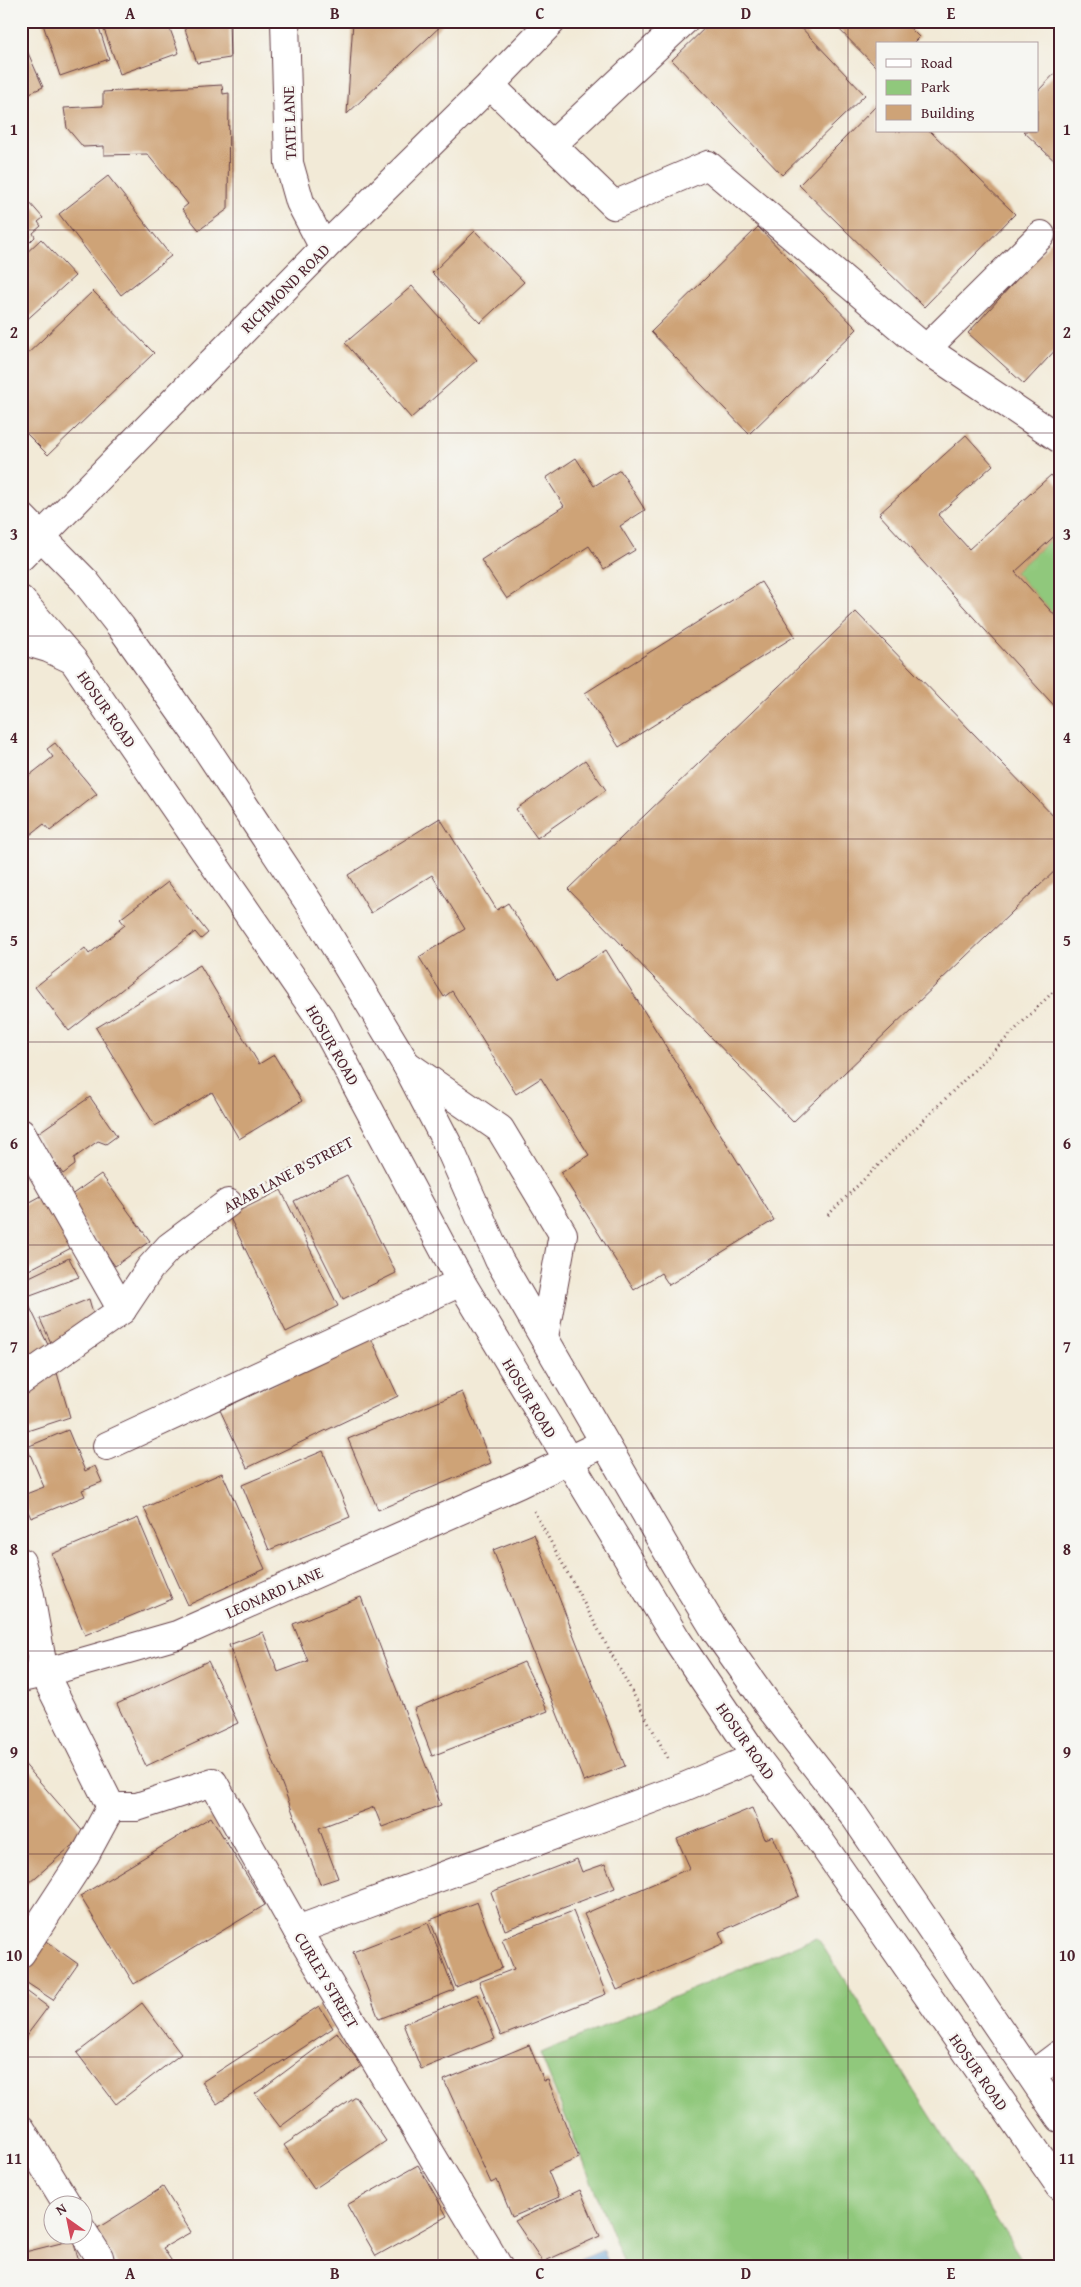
<svg xmlns="http://www.w3.org/2000/svg" width="1081" height="2287" font-family="'Gentium Book Plus',serif">
<style>
.green{fill:#90c87c;stroke:#6d7454}
.water{fill:#63a0d4;stroke:#566080}
.building{fill:#cea377}
.lines{fill:none;stroke-linecap:round;stroke-linejoin:round}
.minor-casing{stroke:#633d45;stroke-width:30}
.major-casing{stroke:#633d45;stroke-width:30}
.path{stroke:#633d45;stroke-width:3;stroke-dasharray:1 4;stroke-linecap:butt}
.minor{stroke:#fff;stroke-width:28}
.major{stroke:#fff;stroke-width:28}
.grid{fill:none;stroke:#4a1f2b;stroke-width:1;stroke-opacity:0.55}
.labels{text-anchor:middle;stroke-width:4.5;stroke-linejoin:round;paint-order:stroke}
.street-label{font-size:16px;fill:#4a1f2b;stroke:#f6f6f2}
.neatline{fill:none;stroke:#4a1f2b;stroke-width:2}
.grid-label{font-size:16px;text-anchor:middle;font-weight:bold;fill:#4a1f2b}
</style>
<rect width="100%" height="100%" fill="#f6f6f2"/>
<filter id="ink" filterUnits="userSpaceOnUse"><feTurbulence type="fractalNoise" baseFrequency=".02" numOctaves="2"/><feDisplacementMap in="SourceGraphic" scale="10" xChannelSelector="R" yChannelSelector="G"/><feConvolveMatrix kernelMatrix="1 2 1 2 8 2 1 2 1" color-interpolation-filters="sRGB"/></filter>
<filter id="wash" filterUnits="userSpaceOnUse"><feTurbulence type="fractalNoise" baseFrequency=".0096" numOctaves="4" result="noise"/><feDisplacementMap in="SourceGraphic" scale="20" xChannelSelector="R" yChannelSelector="G"/><feGaussianBlur stdDeviation="1.12" result="paint"/><feColorMatrix in="noise" values="0 0 0 0 0 0 0 0 0 0 0 0 0 0 0 0 0 1.4 0 .05"/><feComposite in="paint" operator="in"/></filter>
<g filter="url(#wash)">
<rect width="100%" height="100%" fill="#f2ead7"/>
<g class="green">
<polygon points="1060,531 1060,621 1015,572"/>
<polygon points="817,1937 1026,2266 625,2266 540,2053"/>
</g>
<polygon class="water" points="603,2250 610,2266 566,2266"/>
<g id="blocks">
<g class="building">
<polygon points="42,21 97,21 109,59 60,76"/>
<polygon points="101,21 167,21 179,53 120,74"/>
<polygon points="182,21 229,21 230,58 197,63"/>
<polygon points="353,21 446,21 347,114"/>
<polygon points="712,21 795,21 865,95 782,175 672,60"/>
<polygon points="831,21 903,21 919,37 912,44 877,44 877,68"/>
<polygon points="21,37 43,87 21,97"/>
<polygon points="1060,68 1060,166 1023,131 1037,131 1037,92"/>
<polygon points="222,85 223,94 229,93 228,209 199,230 182,209 188,204 147,154 104,155 104,146 83,147 67,128 64,108 103,106 103,92"/>
<polygon points="877,105 877,131 930,131 1015,214 924,307 799,185"/>
<polygon points="108,176 171,256 121,295 59,214"/>
<polygon points="29,202 43,218 38,222 41,226 33,233 35,237 21,251 21,205"/>
<polygon points="758,227 857,329 749,434 651,332"/>
<polygon points="475,231 524,282 480,323 432,273"/>
<polygon points="1060,232 1060,345 1024,384 968,333"/>
<polygon points="41,239 75,276 21,325 21,258"/>
<polygon points="412,286 477,360 411,418 345,343"/>
<polygon points="93,291 154,353 48,455 21,428 21,360"/>
<polygon points="966,435 993,465 938,515 969,549 1051,475 1060,485 1060,531 1015,572 1060,621 1060,712 879,514"/>
<polygon points="576,458 594,486 620,470 645,510 620,526 635,550 604,569 589,546 507,599 481,560 564,506 546,478"/>
<polygon points="761,582 795,636 619,747 585,693"/>
<polygon points="856,612 1060,823 1060,866 793,1122 568,889"/>
<polygon points="55,743 97,794 50,831 44,824 21,842 21,782 53,757 47,749"/>
<polygon points="585,760 606,790 537,838 516,809"/>
<polygon points="440,818 497,910 508,903 557,981 606,950 774,1220 669,1285 661,1273 634,1290 561,1173 589,1155 541,1078 516,1094 452,991 444,997 419,957 465,929 432,875 371,913 348,875"/>
<polygon points="168,882 208,933 201,939 195,932 69,1031 35,987 85,948 89,954 125,925 120,919"/>
<polygon points="200,965 259,1064 274,1055 302,1101 239,1139 212,1092 155,1126 96,1028"/>
<polygon points="21,1017 28,1025 21,1031"/>
<polygon points="90,1097 117,1136 106,1144 98,1141 74,1158 75,1165 63,1174 35,1135"/>
<polygon points="101,1174 150,1241 115,1266 67,1198"/>
<polygon points="347,1175 396,1273 343,1299 294,1201"/>
<polygon points="281,1190 338,1306 286,1332 229,1216"/>
<polygon points="43,1195 71,1248 21,1274 21,1207"/>
<polygon points="69,1258 79,1277 25,1297 50,1349 21,1362 21,1281"/>
<polygon points="89,1299 93,1313 89,1328 53,1347 40,1319"/>
<polygon points="371,1338 398,1396 247,1468 220,1410"/>
<polygon points="57,1373 70,1417 21,1433 21,1402 33,1383"/>
<polygon points="462,1392 491,1463 378,1510 348,1439"/>
<polygon points="68,1430 85,1471 95,1466 102,1482 82,1490 85,1496 31,1518 21,1496 44,1487 27,1447"/>
<polygon points="323,1451 350,1517 269,1550 242,1485"/>
<polygon points="222,1473 265,1569 188,1605 144,1508"/>
<polygon points="138,1518 172,1599 85,1635 52,1554"/>
<polygon points="534,1534 625,1766 584,1782 493,1550"/>
<polygon points="361,1597 441,1805 382,1827 374,1807 319,1828 338,1878 320,1884 229,1645 263,1632 278,1672 308,1661 293,1624"/>
<polygon points="208,1661 238,1723 146,1766 117,1704"/>
<polygon points="524,1662 548,1711 432,1756 414,1709"/>
<polygon points="21,1760 85,1834 21,1890"/>
<polygon points="752,1808 765,1839 773,1836 799,1896 719,1932 724,1943 617,1990 584,1914 690,1868 677,1839"/>
<polygon points="211,1817 265,1905 134,1984 80,1896"/>
<polygon points="577,1859 582,1872 605,1864 615,1888 505,1930 491,1892"/>
<polygon points="477,1902 502,1968 456,1987 430,1920"/>
<polygon points="573,1911 606,1994 501,2036 479,1982 514,1969 502,1939"/>
<polygon points="428,1923 454,1990 379,2019 353,1952"/>
<polygon points="40,1937 78,1964 53,2000 21,1979 21,1964"/>
<polygon points="21,1987 48,2007 21,2043"/>
<polygon points="477,1994 495,2039 421,2069 403,2024"/>
<polygon points="142,2003 181,2054 116,2104 77,2053"/>
<polygon points="319,2006 333,2028 217,2104 202,2082"/>
<polygon points="337,2033 362,2066 280,2127 255,2094"/>
<polygon points="529,2045 544,2081 548,2080 579,2158 548,2171 559,2197 512,2217 497,2180 491,2183 444,2080"/>
<polygon points="356,2097 386,2141 314,2189 284,2145"/>
<polygon points="418,2165 447,2216 376,2256 347,2205"/>
<polygon points="163,2187 191,2232 163,2248 175,2266 119,2266 96,2229"/>
<polygon points="580,2190 600,2236 543,2262 515,2221"/>
<polygon points="73,2240 80,2266 21,2266 21,2253"/>
</g>
</g>
</g>
<g filter="url(#ink)">
<use href="#blocks" fill-opacity="0" stroke="#633d45" stroke-width="1"/>
<g class="lines">
<defs>
<g id="minor">
<polyline points="285,21 289,163 300,202 324,248"/>
<polyline points="490,85 614,205 708,165 926,349 1060,439"/>
<polyline points="552,145 684,21"/>
<polyline points="926,349 1041,235"/>
<polyline points="406,1064 500,1129 563,1234 544,1337"/>
<polyline points="21,1133 122,1310"/>
<polyline points="21,1381 122,1310 150,1268 169,1247 228,1203"/>
<polyline points="107,1446 461,1282"/>
<polyline points="21,1562 30,1595 44,1673 111,1807"/>
<polyline points="21,1678 44,1673 177,1635 519,1484 604,1443"/>
<polyline points="111,1807 137,1807 213,1782 297,1930 498,2266"/>
<polyline points="297,1930 684,1787 756,1757"/>
<polyline points="21,1953 85,1855 111,1807"/>
<polyline points="1032,2075 1060,2054"/>
<polyline points="21,2129 67,2204"/>
<polyline points="82,2230 99,2257 101,2266"/>
</g>
<g id="major">
<polyline points="21,516 85,581 121,627 202,742 309,903 406,1064 449,1147 499,1260 676,1566 715,1630 771,1709 853,1814 1060,2118"/>
<polyline points="21,557 324,248 490,85 552,21"/>
<polyline points="21,600 73,660 322,1021 461,1282 677,1640 756,1757 820,1841 1060,2186"/>
<polyline points="21,640 48,648 69,658"/>
</g>
</defs>
<use href="#minor" class="minor-casing"/>
<use href="#major" class="major-casing"/>
<g class="path">
<polyline points="255,1189 349,1140"/>
<polyline points="828,1215 1060,985"/>
<polyline points="534,1511 669,1760"/>
</g>
<use href="#minor" class="minor"/>
<use href="#major" class="major"/>
</g>
</g>
<path class="grid" d="M233,21V2266M438,21V2266M643,21V2266M848,21V2266M21,230H1060M21,433H1060M21,636H1060M21,839H1060M21,1042H1060M21,1245H1060M21,1448H1060M21,1651H1060M21,1854H1060M21,2057H1060"/>
<g class="labels">
<g class="street-label">
<text transform="translate(289 123) rotate(-92)" y="6">TATE LANE</text>
<text transform="translate(285 288) rotate(-45)" y="6">RICHMOND ROAD</text>
<text transform="translate(107 709) rotate(55)" y="6">HOSUR ROAD</text>
<text transform="translate(333 1045) rotate(60)" y="6">HOSUR ROAD</text>
<text transform="translate(288 1174) rotate(-28)" y="6">ARAB LANE B STREET</text>
<text transform="translate(530 1398) rotate(59)" y="6">HOSUR ROAD</text>
<text transform="translate(274 1592) rotate(-24)" y="6">LEONARD LANE</text>
<text transform="translate(746 1741) rotate(55)" y="6">HOSUR ROAD</text>
<text transform="translate(327 1980) rotate(59)" y="6">CURLEY STREET</text>
<text transform="translate(979 2072) rotate(55)" y="6">HOSUR ROAD</text>
</g>
</g>
<rect width="1081" height="2287" fill="none" stroke="#f6f6f2" stroke-width="55"/>
<rect x="876" y="42" width="162" height="90" fill="#f6f6f2" stroke="#b1a0a2"/>
<rect x="886" y="59" width="25" height="8" fill="#ffffff" stroke="#b1a0a2"/>
<text x="921" y="68" font-size="15" fill="#4a1f2b">Road</text>
<rect x="886" y="80" width="25" height="15" fill="#90c87c" stroke="#b1a0a2"/>
<text x="921" y="92" font-size="15" fill="#4a1f2b">Park</text>
<rect x="886" y="105" width="25" height="15" fill="#cea377" stroke="#b1a0a2"/>
<text x="921" y="118" font-size="15" fill="#4a1f2b">Building</text>
<g transform="translate(68 2220) rotate(327)"><circle r="24" fill="#f6f6f2" stroke="#b1a0a2"/>
<path d="M0-4L9 19L0 12L-9 19Z" fill="#d1495b"/>
<text y="-8" font-size="14" font-weight="bold" text-anchor="middle" fill="#4a1f2b">N</text>
</g>
<rect x="28" y="28" width="1026" height="2232" class="neatline"/>
<g class="grid-label">
<text x="130" y="19">A</text>
<text x="335" y="19">B</text>
<text x="540" y="19">C</text>
<text x="746" y="19">D</text>
<text x="951" y="19">E</text>
<text x="14" y="135">1</text>
<text x="1067" y="135">1</text>
<text x="14" y="338">2</text>
<text x="1067" y="338">2</text>
<text x="14" y="540">3</text>
<text x="1067" y="540">3</text>
<text x="14" y="743">4</text>
<text x="1067" y="743">4</text>
<text x="14" y="946">5</text>
<text x="1067" y="946">5</text>
<text x="14" y="1149">6</text>
<text x="1067" y="1149">6</text>
<text x="14" y="1352">7</text>
<text x="1067" y="1352">7</text>
<text x="14" y="1555">8</text>
<text x="1067" y="1555">8</text>
<text x="14" y="1758">9</text>
<text x="1067" y="1758">9</text>
<text x="14" y="1961">10</text>
<text x="1067" y="1961">10</text>
<text x="14" y="2164">11</text>
<text x="1067" y="2164">11</text>
<text x="130" y="2279">A</text>
<text x="335" y="2279">B</text>
<text x="540" y="2279">C</text>
<text x="746" y="2279">D</text>
<text x="951" y="2279">E</text>
</g>
</svg>
